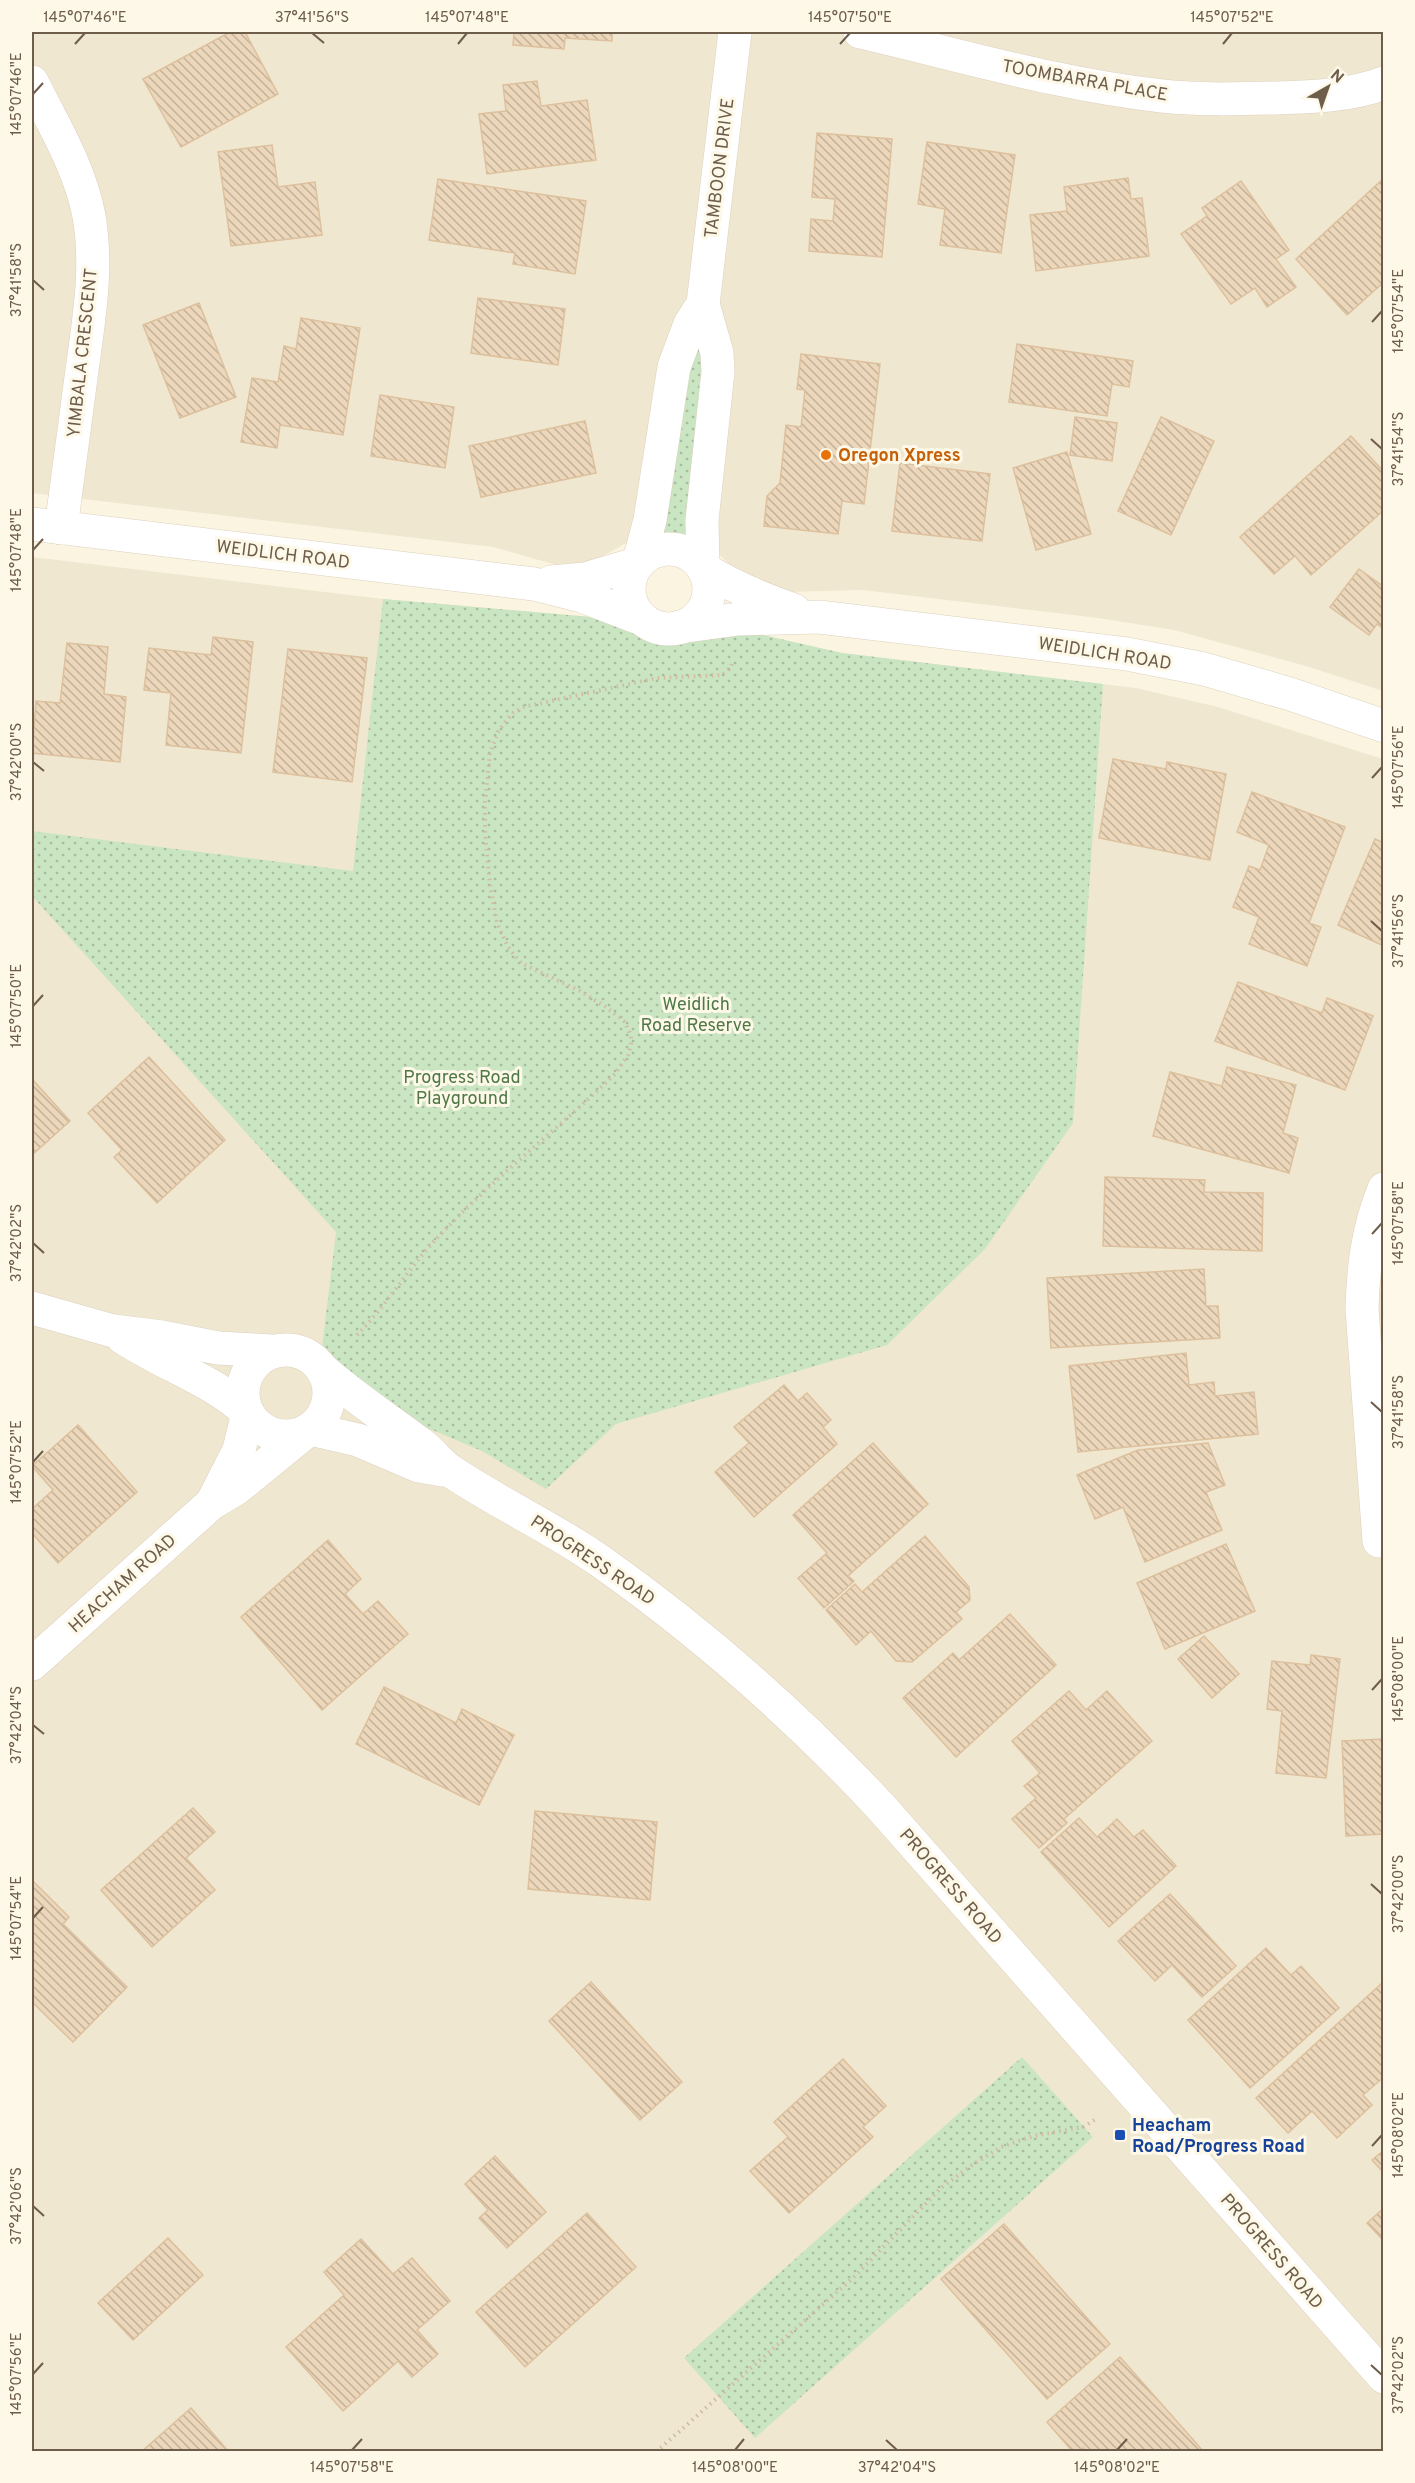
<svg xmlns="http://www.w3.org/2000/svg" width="1415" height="2483" font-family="Overpass,sans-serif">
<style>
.residential{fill:#f0e7d0}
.park{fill:url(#park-dots)}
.building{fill:url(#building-back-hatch);stroke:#ddc09d;stroke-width:1.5}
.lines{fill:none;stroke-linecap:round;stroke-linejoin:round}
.minor-casing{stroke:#ddd1be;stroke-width:34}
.path{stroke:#d1ba9f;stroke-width:4;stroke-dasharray:1.5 4.5;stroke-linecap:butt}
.minor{stroke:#fff;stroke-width:33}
.ticks{fill:none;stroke:#6e5d4b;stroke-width:2}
.food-dot{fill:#e8710a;stroke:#fdf8e7;stroke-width:2}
.transit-dot{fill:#1a4fb4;stroke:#fdf8e7;stroke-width:2}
.labels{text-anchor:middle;stroke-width:6;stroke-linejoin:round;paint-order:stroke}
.street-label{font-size:18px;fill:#6e5d4b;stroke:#fdf8e7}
.food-label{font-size:18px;font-weight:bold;fill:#c56008;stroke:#fdf8e7;text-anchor:start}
.park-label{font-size:18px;fill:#4e7947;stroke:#fdf8e7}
.transit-label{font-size:18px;font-weight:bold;fill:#164399;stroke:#fdf8e7;text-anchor:start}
.neatline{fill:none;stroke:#6e5d4b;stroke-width:2}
.ticks-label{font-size:15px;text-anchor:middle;fill:#6e5d4b}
</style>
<defs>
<pattern id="park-dots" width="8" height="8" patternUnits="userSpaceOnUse" patternTransform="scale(1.5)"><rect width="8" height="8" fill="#cae5c2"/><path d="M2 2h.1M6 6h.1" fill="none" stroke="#a8bda0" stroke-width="1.8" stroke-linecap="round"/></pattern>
<pattern id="building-back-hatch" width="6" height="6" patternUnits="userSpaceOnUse" patternTransform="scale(1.5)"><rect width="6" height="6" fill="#ecd7bb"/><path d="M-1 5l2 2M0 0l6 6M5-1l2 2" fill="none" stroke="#c3b29a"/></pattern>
</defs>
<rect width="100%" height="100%" fill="#faf4e1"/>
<g class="residential">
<polygon points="32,32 1383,32 1383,691 1306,666 1174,630 1098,618 863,590 784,592 741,575 711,547 694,539 677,535 657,534 635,538 596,560 576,565 560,566 493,547 32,493"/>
<polygon points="32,557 383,599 591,617 657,642 667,644 808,646 842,653 1136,688 1218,707 1383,759 1383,2451 32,2452"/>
</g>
<g class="park">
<polygon points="691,347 704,348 694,539 657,534"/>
<polygon points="383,599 591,617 628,627 657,642 667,644 682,643 716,632 759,634 842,653 1103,684 1073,1123 985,1249 887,1345 616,1424 546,1489 482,1451 423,1426 333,1361 322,1348 336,1232 32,896 32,831 353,871"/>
<polygon points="1022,2057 1093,2137 755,2438 684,2358"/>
</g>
<g class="building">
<polygon points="230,32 245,32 278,94 181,147 143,79"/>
<polygon points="514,32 612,32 612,41 565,38 564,49 513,45"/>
<polygon points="537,81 541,106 587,100 596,160 487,174 479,114 506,111 503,85"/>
<polygon points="817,133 892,139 882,257 809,251 811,219 833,221 835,199 812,197"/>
<polygon points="927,142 1015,155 1001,253 940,245 945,209 918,204"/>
<polygon points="272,145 278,187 315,182 322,235 231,246 218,152"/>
<polygon points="1128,178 1131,199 1142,198 1149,256 1036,271 1030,215 1067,211 1064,187"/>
<polygon points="1384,178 1384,282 1347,315 1296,259"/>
<polygon points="438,179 586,201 575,274 513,264 515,253 429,240"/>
<polygon points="1241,181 1289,250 1276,259 1296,287 1267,307 1255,288 1231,304 1181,234 1207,216 1202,208"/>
<polygon points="478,298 565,309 558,365 471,353"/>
<polygon points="199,303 236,397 180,418 143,325"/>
<polygon points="301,318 360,328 343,435 280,425 277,448 241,442 252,378 278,382 284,346 296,349"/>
<polygon points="1017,344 1133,361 1129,387 1112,384 1107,416 1009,402"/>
<polygon points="801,354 880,364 864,504 842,501 838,534 764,526 767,496 780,483 786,425 801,427 805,390 797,389"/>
<polygon points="380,395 454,407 445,468 371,456"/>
<polygon points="1075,417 1117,423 1112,461 1070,455"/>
<polygon points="1161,417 1214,441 1171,535 1118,511"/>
<polygon points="585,421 596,473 481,497 469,446"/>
<polygon points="1351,436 1384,472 1384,510 1311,575 1295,556 1274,574 1240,537"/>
<polygon points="1067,452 1091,534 1036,550 1013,468"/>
<polygon points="900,463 990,474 982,541 892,531"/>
<polygon points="1359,569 1384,587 1384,629 1377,624 1369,635 1330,607"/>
<polygon points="213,637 253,642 241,753 166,745 171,693 144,690 149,648 211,655"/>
<polygon points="67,643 108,647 104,694 126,697 120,762 32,753 36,701 60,703"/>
<polygon points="288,649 367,658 352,782 273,772"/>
<polygon points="1113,759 1166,769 1167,762 1226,774 1210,860 1099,838"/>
<polygon points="1252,792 1345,827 1309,923 1321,927 1307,966 1249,944 1259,917 1233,907 1249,866 1260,870 1269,845 1237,832"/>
<polygon points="1375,839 1384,843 1384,946 1338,925"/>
<polygon points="1238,982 1322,1013 1327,998 1373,1016 1345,1090 1215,1041"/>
<polygon points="149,1057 225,1140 157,1203 114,1157 122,1150 88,1113"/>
<polygon points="1227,1067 1296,1085 1283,1133 1298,1138 1289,1173 1153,1136 1170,1072 1222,1086"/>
<polygon points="32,1079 70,1121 32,1155"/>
<polygon points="1105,1177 1205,1180 1204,1192 1263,1193 1262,1251 1103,1246"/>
<polygon points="1204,1269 1206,1306 1218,1306 1220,1338 1051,1348 1047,1278"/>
<polygon points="1186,1353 1189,1385 1214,1382 1215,1396 1254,1392 1258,1434 1078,1452 1069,1366"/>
<polygon points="784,1385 798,1401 807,1393 831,1420 823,1427 837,1444 754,1517 715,1472 749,1443 734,1427"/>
<polygon points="78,1425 137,1492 58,1563 32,1533 32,1509 53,1490 32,1466"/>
<polygon points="873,1443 928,1504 848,1576 854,1581 824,1608 798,1578 827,1553 793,1515"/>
<polygon points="1208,1443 1225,1485 1206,1492 1222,1530 1145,1562 1123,1507 1095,1519 1077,1475 1138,1450"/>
<polygon points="925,1536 969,1587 970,1600 956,1612 962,1619 912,1662 896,1661 871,1631 856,1645 826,1610 855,1584 862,1592"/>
<polygon points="328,1540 361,1579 345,1594 363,1614 378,1601 408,1634 322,1710 241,1617"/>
<polygon points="1226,1544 1255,1611 1165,1649 1137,1583"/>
<polygon points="1010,1614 1056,1665 956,1757 903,1698 953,1653 959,1660"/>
<polygon points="1204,1636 1239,1674 1212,1698 1178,1659"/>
<polygon points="1311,1655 1340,1659 1326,1778 1276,1773 1282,1711 1267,1709 1272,1661 1310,1665"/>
<polygon points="384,1687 456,1723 462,1709 514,1735 479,1805 356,1744"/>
<polygon points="1069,1691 1086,1710 1107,1691 1152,1741 1064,1819 1067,1823 1039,1848 1012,1819 1036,1798 1024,1786 1040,1773 1012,1741"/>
<polygon points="1384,1739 1384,1834 1346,1836 1342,1741"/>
<polygon points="193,1808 215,1832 186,1858 215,1890 152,1947 101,1890"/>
<polygon points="535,1811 657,1822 650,1900 528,1889"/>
<polygon points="1079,1818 1097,1837 1117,1819 1134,1837 1143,1830 1176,1866 1109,1927 1041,1852"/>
<polygon points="32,1880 69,1917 63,1924 127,1987 73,2042 32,2002"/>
<polygon points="1170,1894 1236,1966 1202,1997 1172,1965 1155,1981 1118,1941"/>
<polygon points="1266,1948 1291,1975 1301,1966 1339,2008 1250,2088 1188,2020"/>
<polygon points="591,1982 682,2082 640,2120 549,2021"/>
<polygon points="1382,1983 1384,1985 1384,2077 1363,2095 1372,2105 1337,2138 1312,2111 1288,2133 1256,2098"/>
<polygon points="843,2059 886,2106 863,2127 873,2137 789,2213 750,2171 788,2137 774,2122"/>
<polygon points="1384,2150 1384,2173 1372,2160"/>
<polygon points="495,2156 546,2212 507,2248 479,2218 488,2210 465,2184"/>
<polygon points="1384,2208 1384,2241 1367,2223"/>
<polygon points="587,2213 636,2267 525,2367 476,2312"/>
<polygon points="1004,2224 1110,2344 1047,2399 941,2279"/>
<polygon points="168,2238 203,2275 133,2340 98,2303"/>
<polygon points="361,2239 393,2274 412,2258 450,2301 417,2330 438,2354 412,2377 398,2361 343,2411 286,2347 344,2295 324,2272"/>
<polygon points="1120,2357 1204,2452 1086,2452 1083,2448 1079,2452 1073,2452 1047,2422"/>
<polygon points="191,2408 229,2452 141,2452"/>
</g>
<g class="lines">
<defs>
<g id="minor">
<path d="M860,32C960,55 1060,85 1162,96C1200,100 1238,99 1276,98C1311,97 1350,96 1384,83"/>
<path d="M32,82C53,124 80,168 89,216C98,267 89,319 82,370C75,422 68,475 61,528"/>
<polyline points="32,524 534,584 582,596 642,619"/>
<circle cx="669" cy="589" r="40"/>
<polyline points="639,561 650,520 674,367 690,324 703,304"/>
<polyline points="703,568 702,520 718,372 717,353 703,304 735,32"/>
<path d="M704,569C733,587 762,599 794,610"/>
<polyline points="551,582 585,579 639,563"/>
<polyline points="679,627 738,619 819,617 1127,654 1204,669 1290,694 1384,726"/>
<polyline points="32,1308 113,1331 162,1337 218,1348 272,1351"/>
<path d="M122,1337C162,1364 211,1379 246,1411"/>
<circle cx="286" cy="1393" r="43"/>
<path d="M324,1371C355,1398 389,1420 422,1445C433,1453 441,1465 452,1472C500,1504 553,1528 600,1561C702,1633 795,1715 880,1806L1384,2377"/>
<polyline points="310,1429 358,1440 419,1466 442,1470"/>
<polyline points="214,1499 239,1450 248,1413"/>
<path d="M1379,1541L1362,1309C1363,1267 1368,1228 1384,1189"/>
<polyline points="32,1664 212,1503 237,1488 307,1431"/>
</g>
</defs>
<use href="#minor" class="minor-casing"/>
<g class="path">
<path d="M357,1335C387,1305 409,1267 439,1236C494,1178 558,1129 615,1074L628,1055L631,1045V1036L625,1022L606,1007L580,991L521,963L508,947L497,923L490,885L485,833V802L490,753L498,732L505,722L513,713L523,707L657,678L722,675L731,667L733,661"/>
<polyline points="656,2452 853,2278 941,2188 972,2165 1001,2147 1033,2136 1083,2127 1096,2119"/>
</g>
<use href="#minor" class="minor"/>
</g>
<path class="ticks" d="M312,33L324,43M75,44L85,33M458,44L467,33M840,44L850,33M1223,44L1232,33M33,94L43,83M33,280L44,290M1372,322L1382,311M1371,439L1382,449M33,550L43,539M33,762L44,771M1372,778L1382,767M1371,921L1382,931M33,1006L43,995M1372,1234L1382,1223M33,1243L44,1253M1371,1402L1382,1412M33,1462L43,1451M1372,1690L1382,1679M33,1725L44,1734M1371,1884L1382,1894M33,1918L43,1907M1372,2146L1382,2135M33,2206L44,2216M1371,2365L1382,2375M33,2374L43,2363M886,2440L897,2450M352,2450L362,2439M735,2450L744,2439M1117,2450L1127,2439"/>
<circle class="food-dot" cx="826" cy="455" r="6"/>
<rect class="transit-dot" x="1114" y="2129" width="12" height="12" rx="3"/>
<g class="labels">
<g class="street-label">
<text transform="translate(1085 80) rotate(10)" y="6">TOOMBARRA PLACE</text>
<text transform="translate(719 168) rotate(-83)" y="6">TAMBOON DRIVE</text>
<text transform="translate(82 353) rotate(-84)" y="6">YIMBALA CRESCENT</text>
<text transform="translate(283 554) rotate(7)" y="6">WEIDLICH ROAD</text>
<text transform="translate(1105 653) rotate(9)" y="6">WEIDLICH ROAD</text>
<text transform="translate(593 1560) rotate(34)" y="6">PROGRESS ROAD</text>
<text transform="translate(122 1583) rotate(-42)" y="6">HEACHAM ROAD</text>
<text transform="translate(951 1886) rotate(49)" y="6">PROGRESS ROAD</text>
<text transform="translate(1272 2251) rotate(49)" y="6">PROGRESS ROAD</text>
</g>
<g class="food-label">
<text x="838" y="461">Oregon Xpress</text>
</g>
<g class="park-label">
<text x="696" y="1010">Weidlich<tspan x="696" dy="21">Road Reserve</tspan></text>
<text x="462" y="1083">Progress Road<tspan x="462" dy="21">Playground</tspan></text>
</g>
<g class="transit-label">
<text x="1132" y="2131">Heacham<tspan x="1132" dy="21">Road/Progress Road</tspan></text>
</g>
</g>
<rect width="1415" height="2483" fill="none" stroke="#fdf8e7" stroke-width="66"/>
<g transform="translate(1328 87) rotate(40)" stroke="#fdf8e7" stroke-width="4.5" paint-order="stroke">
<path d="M0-4.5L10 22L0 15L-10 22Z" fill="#6e5d4b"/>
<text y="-9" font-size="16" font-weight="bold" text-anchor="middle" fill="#6e5d4b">N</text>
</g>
<rect x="33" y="33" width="1349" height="2417" class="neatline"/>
<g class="ticks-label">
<text x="85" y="22">145°07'46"E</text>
<text x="312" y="22">37°41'56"S</text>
<text x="467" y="22">145°07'48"E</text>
<text x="850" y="22">145°07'50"E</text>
<text x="1232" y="22">145°07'52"E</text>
<text transform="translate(16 94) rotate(-90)" y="5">145°07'46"E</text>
<text transform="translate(16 280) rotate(-90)" y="5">37°41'58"S</text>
<text transform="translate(1398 311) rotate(-90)" y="5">145°07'54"E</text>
<text transform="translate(1398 449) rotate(-90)" y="5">37°41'54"S</text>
<text transform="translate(16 550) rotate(-90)" y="5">145°07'48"E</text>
<text transform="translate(16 762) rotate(-90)" y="5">37°42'00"S</text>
<text transform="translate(1398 767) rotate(-90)" y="5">145°07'56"E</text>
<text transform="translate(1398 931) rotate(-90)" y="5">37°41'56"S</text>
<text transform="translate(16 1006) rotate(-90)" y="5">145°07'50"E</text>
<text transform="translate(1398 1223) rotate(-90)" y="5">145°07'58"E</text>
<text transform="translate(16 1243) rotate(-90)" y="5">37°42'02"S</text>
<text transform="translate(1398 1412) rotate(-90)" y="5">37°41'58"S</text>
<text transform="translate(16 1462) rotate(-90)" y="5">145°07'52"E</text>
<text transform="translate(1398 1679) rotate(-90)" y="5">145°08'00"E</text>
<text transform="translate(16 1725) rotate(-90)" y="5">37°42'04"S</text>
<text transform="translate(1398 1894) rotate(-90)" y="5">37°42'00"S</text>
<text transform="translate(16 1918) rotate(-90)" y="5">145°07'54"E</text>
<text transform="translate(1398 2135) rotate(-90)" y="5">145°08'02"E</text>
<text transform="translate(16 2206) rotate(-90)" y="5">37°42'06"S</text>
<text transform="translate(16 2374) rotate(-90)" y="5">145°07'56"E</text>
<text transform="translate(1398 2375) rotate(-90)" y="5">37°42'02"S</text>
<text x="352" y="2472">145°07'58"E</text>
<text x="735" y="2472">145°08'00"E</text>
<text x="897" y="2472">37°42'04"S</text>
<text x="1117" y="2472">145°08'02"E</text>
</g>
</svg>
